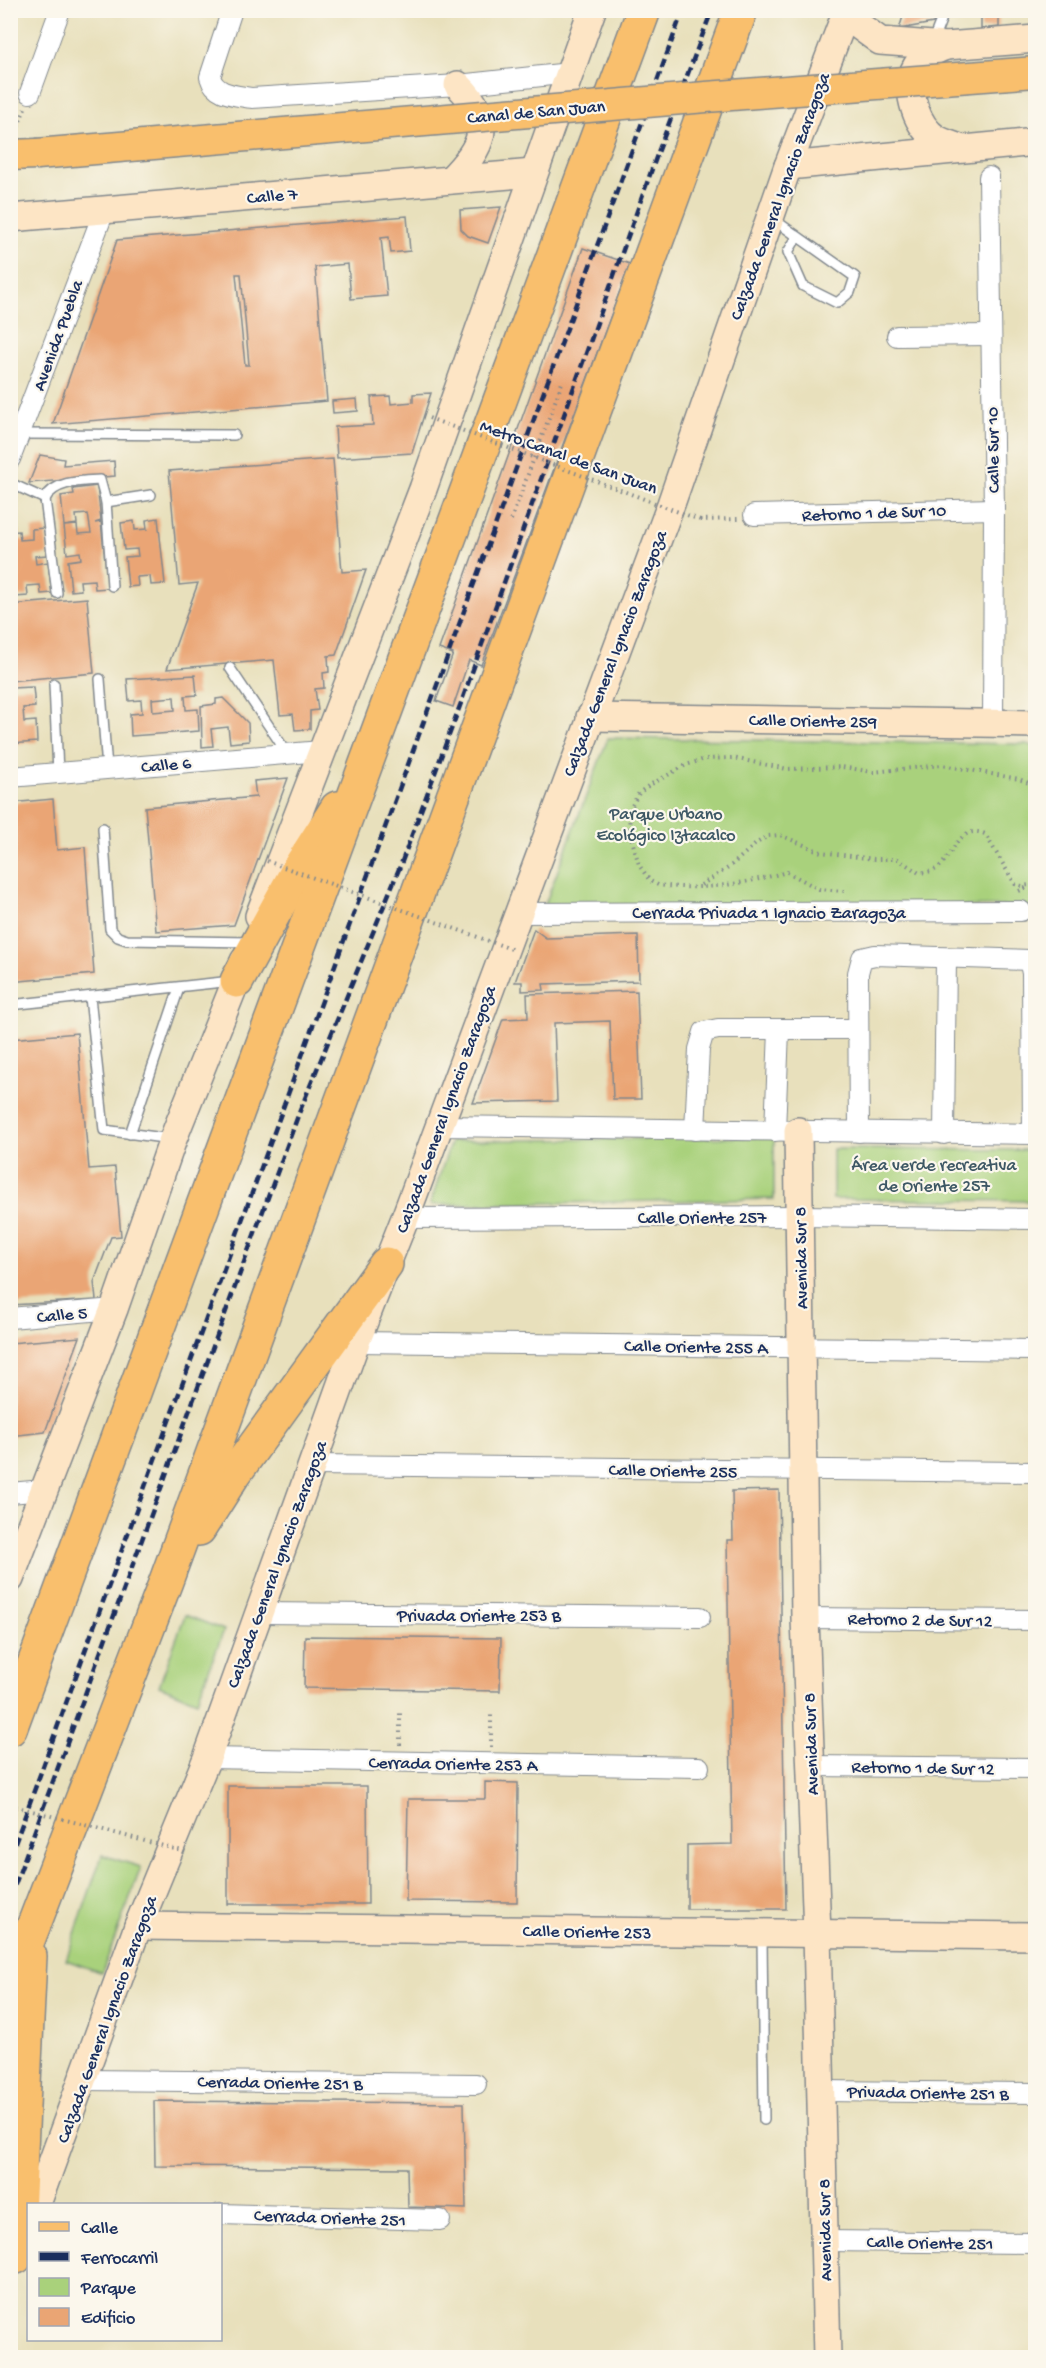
<svg xmlns="http://www.w3.org/2000/svg" width="1046" height="2368" font-family="'Gochi Hand',sans-serif">
<style>
.green{fill:#a9d17b;stroke:#62806c;stroke-width:1.5}
.building{fill:#eaa574;fill-rule:evenodd}
.lines{fill:none;stroke-linecap:round;stroke-linejoin:round}
.lane-casing{stroke:#82888d;stroke-width:12}
.street-casing{stroke:#82888d;stroke-width:22}
.secondary-casing{stroke:#82888d;stroke-width:30}
.primary-casing{stroke:#82888d;stroke-width:33}
.highway-casing{stroke:#82888d;stroke-width:36}
.path{stroke:#82888d;stroke-width:4;stroke-dasharray:1.5 4.5;stroke-linecap:butt}
.lane{stroke:#fff;stroke-width:9}
.street{stroke:#fff;stroke-width:20}
.secondary{stroke:#fde5c5;stroke-width:27}
.primary{stroke:#f9bf6d;stroke-width:30}
.highway{stroke:#f9bf6d;stroke-width:33}
.rail{stroke:#1b2f5e;stroke-width:4.5;stroke-dasharray:9 4.5;stroke-linecap:butt}
.primary-bridge-casing{stroke:#82888d;stroke-width:33;stroke-linecap:butt}
.path-bridge{stroke:#82888d;stroke-width:4;stroke-dasharray:1.5 4.5;stroke-linecap:butt}
.primary-bridge{stroke:#f9bf6d;stroke-width:30}
.labels{text-anchor:middle;stroke-width:4.5;stroke-linejoin:round;paint-order:stroke}
.street-label{font-size:18px;fill:#1b2f5e;stroke:#fbf7ec}
.park-label{font-size:18px;fill:#3e5865;stroke:#fbf7ec}
</style>
<rect width="100%" height="100%" fill="#fbf7ec"/>
<filter id="ink" filterUnits="userSpaceOnUse"><feTurbulence type="fractalNoise" baseFrequency=".0167" numOctaves="2"/><feDisplacementMap in="SourceGraphic" scale="12" xChannelSelector="R" yChannelSelector="G"/><feConvolveMatrix kernelMatrix="1 2 1 2 8 2 1 2 1" color-interpolation-filters="sRGB"/></filter>
<filter id="wash" filterUnits="userSpaceOnUse"><feTurbulence type="fractalNoise" baseFrequency=".008" numOctaves="4" result="noise"/><feDisplacementMap in="SourceGraphic" scale="24" xChannelSelector="R" yChannelSelector="G"/><feGaussianBlur stdDeviation="1.35" result="paint"/><feColorMatrix in="noise" values="0 0 0 0 0 0 0 0 0 0 0 0 0 0 0 0 0 1.4 0 .05"/><feComposite in="paint" operator="in"/></filter>
<g filter="url(#wash)">
<rect width="100%" height="100%" fill="#e8e0bc"/>
<g class="green">
<polygon points="608,738 1027,744 1035,747 1035,906 544,907"/>
<polygon points="774,1137 774,1199 430,1205 451,1141"/>
<polygon points="833,1149 1035,1150 1035,1201 833,1199"/>
<polygon points="185,1615 224,1630 197,1701 159,1686"/>
<polygon points="102,1855 141,1867 102,1973 66,1960"/>
</g>
<g id="blocks">
<g class="building">
<polygon points="905,10 937,10 933,23 899,29"/>
<polygon points="981,10 999,10 999,27 981,29"/>
<polygon points="501,207 488,243 468,236 461,229 460,210"/>
<path d="M407,216L410,251L391,253L389,237L381,238L387,296L351,299L348,264L315,267L327,401L53,424L117,240ZM236,274H241L249,365H245Z"/>
<polygon points="583,248 630,264 481,665 469,660 453,707 436,701 453,654 439,649"/>
<polygon points="431,393 412,453 337,458 335,427 373,425 371,397 390,396 391,404 413,402 413,394"/>
<polygon points="357,399 358,411 333,413 332,401"/>
<polygon points="40,455 64,459 63,465 114,461 115,476 29,483"/>
<polygon points="333,459 342,572 366,570 336,655 328,656 329,672 323,673 324,688 315,689 318,710 310,711 310,729 295,730 293,714 280,715 274,660 167,669 198,583 179,585 169,471"/>
<polygon points="97,486 101,521 95,523 101,522 108,588 95,589 94,580 80,581 81,590 71,591 68,561 81,559 80,552 67,554 64,526 77,525 78,534 91,533 88,514 76,515 77,524 64,526 61,496 74,494 73,489"/>
<polygon points="158,518 165,584 151,585 150,576 137,577 138,586 128,587 125,557 138,556 137,549 124,550 121,523 134,521 135,530 147,529 146,520"/>
<polygon points="45,528 48,555 35,556 36,564 48,562 52,593 41,594 40,585 27,586 28,596 15,597 10,532 19,531 20,540 32,539 32,529"/>
<polygon points="87,598 94,673 10,681 10,605"/>
<path d="M195,675L197,695L185,696L186,710L198,709L199,731L131,736L130,714L142,713L141,700L129,701L127,679ZM174,697L175,710L153,712L152,699Z"/>
<polygon points="33,687 35,707 23,708 24,722 36,721 37,742 10,744 10,723 13,722 10,688"/>
<polygon points="223,698 248,723 249,741 230,743 228,727 211,729 213,746 202,747 201,706 216,704 216,699"/>
<polygon points="288,778 234,925 156,931 145,807 256,797 254,781"/>
<polygon points="53,799 57,850 85,847 94,974 10,982 10,803"/>
<polygon points="534,929 546,938 638,935 639,981 543,984 544,990 522,991 522,982 515,982"/>
<polygon points="637,991 641,1099 613,1099 610,1021 554,1023 557,1101 473,1103 503,1019 528,1018 527,994"/>
<polygon points="77,1033 89,1169 115,1167 121,1236 111,1237 94,1282 96,1300 10,1305 10,1039"/>
<polygon points="80,1337 45,1432 10,1436 10,1343"/>
<polygon points="779,1490 786,1909 687,1909 687,1845 732,1844 727,1540 733,1540 732,1491"/>
<polygon points="305,1636 501,1638 500,1691 304,1688"/>
<polygon points="485,1782 518,1783 517,1902 406,1901 408,1799 485,1799"/>
<polygon points="228,1786 367,1786 368,1904 228,1904"/>
<polygon points="154,2101 464,2103 466,2209 408,2207 407,2168 155,2166"/>
</g>
</g>
</g>
<g filter="url(#ink)">
<use href="#blocks" fill-opacity="0" stroke="#82888d" stroke-width="1.5"/>
<g class="lines">
<defs>
<g id="lane">
<polyline points="932,43 945,10"/>
<polyline points="773,219 855,277 850,292 837,303 803,286 788,252 797,237"/>
<polyline points="21,434 234,435"/>
<path d="M10,483L45,499C54,481 81,481 100,480L106,502L112,586"/>
<polyline points="45,499 57,593"/>
<polyline points="106,502 151,495"/>
<polyline points="230,668 287,753"/>
<polyline points="100,679 107,769"/>
<polyline points="54,684 58,773"/>
<polyline points="103,828 110,929 118,937 127,940 250,942"/>
<polyline points="90,997 104,1130 171,1139"/>
<polyline points="10,1005 232,981"/>
<polyline points="130,1134 179,988"/>
<polyline points="762,1936 764,2120"/>
</g>
<g id="street">
<path d="M232,10L210,77C215,95 235,95 252,98L458,85L570,73"/>
<polyline points="30,93 60,10"/>
<polyline points="989,177 994,509 993,723"/>
<polyline points="897,336 990,335"/>
<polyline points="10,459 104,211"/>
<polyline points="754,515 994,509"/>
<polyline points="10,777 321,751"/>
<polyline points="517,913 1021,911"/>
<polyline points="439,1126 1036,1134"/>
<polyline points="695,1130 699,1049 704,1032 718,1029 858,1029"/>
<polyline points="775,1131 779,1030"/>
<polyline points="859,1132 858,973 862,958 875,955 1029,960 1032,973 1033,1134"/>
<polyline points="944,1134 946,958"/>
<polyline points="405,1218 799,1216 1036,1219"/>
<polyline points="10,1318 114,1309"/>
<polyline points="356,1342 1036,1350"/>
<polyline points="312,1465 1036,1472"/>
<polyline points="10,1493 43,1490"/>
<polyline points="258,1613 700,1617"/>
<polyline points="805,1618 1036,1620"/>
<polyline points="207,1758 699,1767"/>
<polyline points="810,1766 1036,1768"/>
<polyline points="84,2080 476,2084"/>
<polyline points="821,2091 1036,2093"/>
<polyline points="220,2214 440,2220"/>
<polyline points="824,2241 1036,2243"/>
</g>
<g id="secondary">
<polyline points="850,10 858,25 880,41 946,46 1036,39"/>
<path d="M946,46C933,51 920,57 914,71C906,94 917,127 937,139C944,143 953,145 959,148"/>
<polyline points="788,166 1036,142"/>
<path d="M450,180C483,147 496,122 458,85"/>
<polyline points="10,218 533,173"/>
<polyline points="590,717 1036,724"/>
<polyline points="259,916 423,489 592,10"/>
<polyline points="798,1131 805,1618 817,1933 827,2358"/>
<polyline points="10,1579 114,1309 173,1139 244,961"/>
<polyline points="138,1926 1036,1936"/>
<polyline points="37,2204 138,1926 207,1758 356,1342 405,1218 671,504 788,166 847,10"/>
</g>
<polyline id="primary" points="10,155 37,154"/>
<g id="highway">
<polyline points="237,981 300,866 337,808"/>
<polyline points="199,1529 232,1477 386,1264"/>
<polyline points="10,1729 644,10"/>
<polyline points="10,1987 166,1581 741,10"/>
<polyline points="16,2257 30,1956"/>
</g>
</defs>
<use href="#lane" class="lane-casing"/>
<use href="#street" class="street-casing"/>
<use href="#secondary" class="secondary-casing"/>
<use href="#primary" class="primary-casing"/>
<use href="#highway" class="highway-casing"/>
<g class="path">
<polyline points="16,132 25,108"/>
<polyline points="511,520 563,380"/>
<polyline points="700,520 738,519"/>
<path d="M701,885L728,868L757,843L768,836L780,835L821,852L874,859H898L919,873C926,872 932,872 938,868C953,856 959,823 985,834L1015,884L1022,886L1036,884"/>
<path d="M844,891L819,889L787,872C742,884 705,891 658,885L650,881L639,865L630,833L629,811L639,793L648,786L686,765L705,759L733,758L787,769L842,767L873,772L942,765L1019,779L1036,786"/>
<polyline points="1019,891 1030,886"/>
<polyline points="400,1745 400,1713"/>
<polyline points="491,1747 491,1711"/>
</g>
<use href="#lane" class="lane"/>
<use href="#street" class="street"/>
<use href="#secondary" class="secondary"/>
<use href="#primary" class="primary"/>
<use href="#highway" class="highway"/>
<g class="rail">
<polyline points="10,1857 683,10"/>
<polyline points="10,1898 299,1113 401,864 461,703 657,155 712,10"/>
</g>
<defs>
<polyline id="primary-bridge" points="37,154 706,97 1036,72"/>
</defs>
<use href="#primary-bridge" class="primary-bridge-casing"/>
<g class="path-bridge">
<polyline points="429,418 700,520"/>
<polyline points="267,861 514,950"/>
<polyline points="10,1805 186,1852"/>
</g>
<use href="#primary-bridge" class="primary-bridge"/>
</g>
</g>
<g class="labels">
<g class="street-label">
<text transform="translate(536 111) rotate(-5)" y="6">Canal de San Juan</text>
<text transform="translate(272 195) rotate(-5)" y="6">Calle 7</text>
<text transform="translate(779 196) rotate(-70)" y="6">Calzada General Ignacio Zaragoza</text>
<text transform="translate(57 335) rotate(-70)" y="6">Avenida Puebla</text>
<text transform="translate(992 450) rotate(-91)" y="6">Calle Sur 10</text>
<text transform="translate(569 456) rotate(20)" y="6">Metro Canal de San Juan</text>
<text transform="translate(874 512) rotate(-2)" y="6">Retorno 1 de Sur 10</text>
<text transform="translate(614 653) rotate(-69)" y="6">Calzada General Ignacio Zaragoza</text>
<text transform="translate(813 720) rotate(1)" y="6">Calle Oriente 259</text>
<text transform="translate(166 764) rotate(-5)" y="6">Calle 6</text>
<text x="769" y="918">Cerrada Privada 1 Ignacio Zaragoza</text>
<text transform="translate(445 1109) rotate(-70)" y="6">Calzada General Ignacio Zaragoza</text>
<text x="702" y="1223">Calle Oriente 257</text>
<text transform="translate(800 1258) rotate(-91)" y="6">Avenida Sur 8</text>
<text transform="translate(62 1314) rotate(-5)" y="6">Calle 5</text>
<text transform="translate(696 1346) rotate(1)" y="6">Calle Oriente 255 A</text>
<text transform="translate(673 1470) rotate(1)" y="6">Calle Oriente 255</text>
<text transform="translate(276 1564) rotate(-70)" y="6">Calzada General Ignacio Zaragoza</text>
<text x="479" y="1621">Privada Oriente 253 B</text>
<text transform="translate(920 1619) rotate(1)" y="6">Retorno 2 de Sur 12</text>
<text transform="translate(810 1744) rotate(-92)" y="6">Avenida Sur 8</text>
<text transform="translate(453 1763) rotate(1)" y="6">Cerrada Oriente 253 A</text>
<text transform="translate(923 1767) rotate(1)" y="6">Retorno 1 de Sur 12</text>
<text transform="translate(587 1931) rotate(1)" y="6">Calle Oriente 253</text>
<text transform="translate(106 2019) rotate(-70)" y="6">Calzada General Ignacio Zaragoza</text>
<text transform="translate(280 2082) rotate(1)" y="6">Cerrada Oriente 251 B</text>
<text transform="translate(928 2092) rotate(1)" y="6">Privada Oriente 251 B</text>
<text transform="translate(330 2217) rotate(2)" y="6">Cerrada Oriente 251</text>
<text transform="translate(824 2230) rotate(-91)" y="6">Avenida Sur 8</text>
<text transform="translate(930 2242) rotate(1)" y="6">Calle Oriente 251</text>
</g>
<g class="park-label">
<text x="666" y="819">Parque Urbano<tspan x="666" dy="21">Ecológico Iztacalco</tspan></text>
<text x="934" y="1170">Área verde recreativa<tspan x="934" dy="21">de Oriente 257</tspan></text>
</g>
</g>
<rect width="1046" height="2368" fill="none" stroke="#fbf7ec" stroke-width="36"/>
<rect x="27" y="2203" width="195" height="138" fill="#fbf7ec" stroke="#a1a7b3" stroke-width="1.5"/>
<rect x="39" y="2222" width="30" height="9" fill="#f9bf6d" stroke="#a1a7b3" stroke-width="1.5"/>
<text x="81" y="2233" font-size="18" fill="#1b2f5e">Calle</text>
<rect x="39" y="2252" width="30" height="9" fill="#1b2f5e" stroke="#a1a7b3" stroke-width="1.5"/>
<text x="81" y="2263" font-size="18" fill="#1b2f5e">Ferrocarril</text>
<rect x="39" y="2278" width="30" height="18" fill="#a9d17b" stroke="#a1a7b3" stroke-width="1.5"/>
<text x="81" y="2293" font-size="18" fill="#1b2f5e">Parque</text>
<rect x="39" y="2308" width="30" height="18" fill="#eaa574" stroke="#a1a7b3" stroke-width="1.5"/>
<text x="81" y="2323" font-size="18" fill="#1b2f5e">Edificio</text>
</svg>
